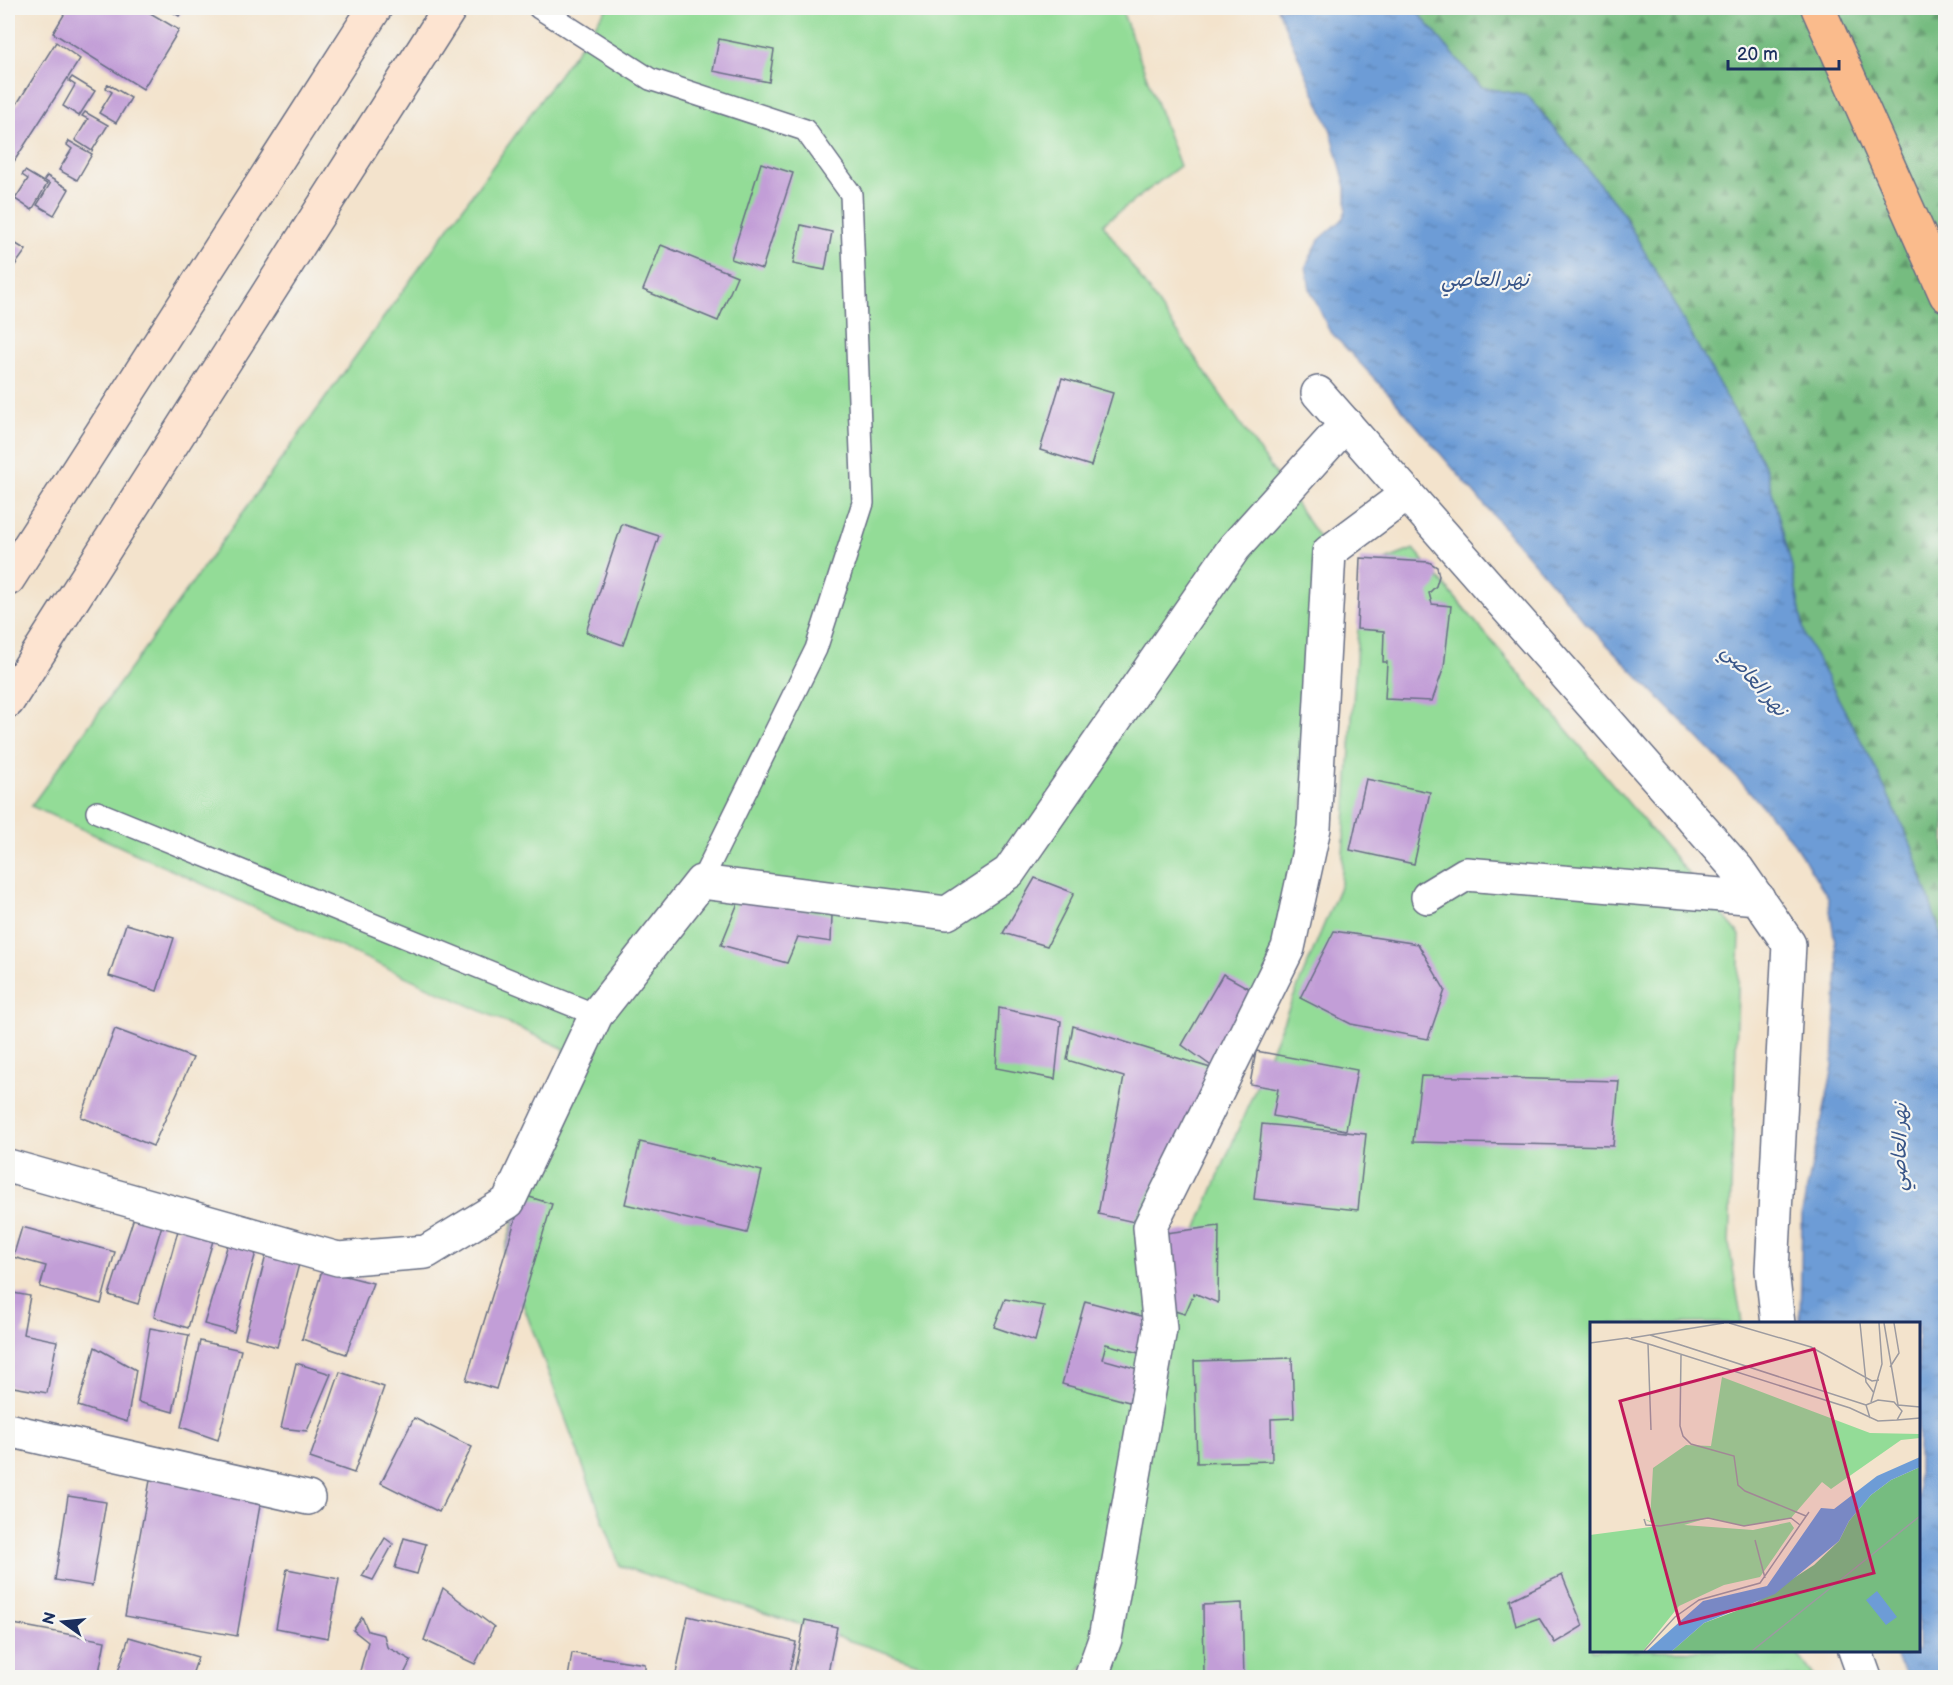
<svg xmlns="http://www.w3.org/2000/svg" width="1953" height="1685" font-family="'Balsamiq Sans','Playpen Sans Arabic',sans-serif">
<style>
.green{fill:#93dc97;stroke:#57867a;stroke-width:1.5}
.forest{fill:url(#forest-firs);stroke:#48766f;stroke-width:1.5}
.water{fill:url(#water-ripples);stroke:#44669a;stroke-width:1.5}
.building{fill:#c29ed7}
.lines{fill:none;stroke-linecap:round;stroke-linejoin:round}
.lane-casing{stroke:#676e84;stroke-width:24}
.street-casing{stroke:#676e84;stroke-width:36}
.secondary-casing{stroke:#676e84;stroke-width:36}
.primary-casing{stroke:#676e84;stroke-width:36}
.lane{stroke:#fff;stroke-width:21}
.street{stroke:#fff;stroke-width:33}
.secondary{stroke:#fde4d1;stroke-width:33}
.primary{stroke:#fabb8c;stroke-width:33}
.labels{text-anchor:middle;stroke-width:4.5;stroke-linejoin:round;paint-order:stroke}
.water-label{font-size:20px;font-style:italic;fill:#385588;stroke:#f6f6f2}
.inset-road{fill:none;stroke:#9d9ba0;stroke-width:1.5}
.view{fill:#c2185b;fill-opacity:0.15;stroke:#c2185b;stroke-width:3}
.inset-edge{fill:none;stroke:#1b2f5e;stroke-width:3}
</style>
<defs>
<pattern id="forest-firs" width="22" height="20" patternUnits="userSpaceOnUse" patternTransform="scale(1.5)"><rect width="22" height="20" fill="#76bc80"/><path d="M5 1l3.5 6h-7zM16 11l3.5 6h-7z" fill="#60996c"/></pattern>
<pattern id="water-ripples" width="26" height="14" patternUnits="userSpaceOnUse" patternTransform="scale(1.5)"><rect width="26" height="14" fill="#6d9cd6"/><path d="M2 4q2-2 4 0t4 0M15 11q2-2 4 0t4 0" fill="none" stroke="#5980b1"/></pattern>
</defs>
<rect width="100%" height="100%" fill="#f6f6f2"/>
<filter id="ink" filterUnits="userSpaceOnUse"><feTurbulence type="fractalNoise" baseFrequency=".0167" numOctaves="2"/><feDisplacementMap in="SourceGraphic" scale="12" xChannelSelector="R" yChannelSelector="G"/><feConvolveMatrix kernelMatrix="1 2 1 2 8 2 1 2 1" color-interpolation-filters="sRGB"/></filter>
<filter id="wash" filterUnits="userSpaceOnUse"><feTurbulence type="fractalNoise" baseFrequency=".008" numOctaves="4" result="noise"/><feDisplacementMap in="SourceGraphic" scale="24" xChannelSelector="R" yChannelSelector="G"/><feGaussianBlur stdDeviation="1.35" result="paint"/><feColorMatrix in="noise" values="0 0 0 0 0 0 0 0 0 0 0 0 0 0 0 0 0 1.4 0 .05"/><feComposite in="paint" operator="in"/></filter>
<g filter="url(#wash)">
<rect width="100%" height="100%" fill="#f3e3cc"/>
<polygon class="green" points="607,8 1121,8 1180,166 1103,224 1329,552 1288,948 1150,1227 1160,1329 1109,1623 1190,1244 1341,884 1362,569 1414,549 1740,935 1729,1244 1742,1323 1592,1324 1592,1650 1797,1651 1798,1655 1815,1677 1097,1677 1105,1640 1074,1677 961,1677 620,1566 504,1253 565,1049 31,806"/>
<polygon class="forest" points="1414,8 1945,8 1945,988 1943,942 1913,849 1873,763 1805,637 1791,563 1765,466 1622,212 1528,96 1481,87"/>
<polygon class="water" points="1277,8 1414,8 1481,87 1528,96 1622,212 1765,466 1791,563 1805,637 1873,763 1913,849 1943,942 1946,988 1945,1677 1907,1677 1893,1651 1918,1650 1918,1324 1800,1323 1802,1212 1833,1067 1838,963 1828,897 1794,843 1743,784 1585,622 1390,395 1329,330 1310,289 1306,266 1319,240 1342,220 1346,210 1346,187 1331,131"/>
<g id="blocks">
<g class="building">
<polygon points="68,8 142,8 179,30 143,89 53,33"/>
<polygon points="166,8 184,8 179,16"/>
<polygon points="719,39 774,50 769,82 713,71"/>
<polygon points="56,42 80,59 13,163 8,161 8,118"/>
<polygon points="72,77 95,91 79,116 63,106 75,85 69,81"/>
<polygon points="108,84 131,98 116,123 99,113 112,92 106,88"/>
<polygon points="85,112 108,125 92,151 75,140 88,119 82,116"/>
<polygon points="69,141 92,154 77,180 59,170 72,149 67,145"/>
<polygon points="761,163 793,173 762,269 731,259"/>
<polygon points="25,171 47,184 32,210 15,199 28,179 22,175"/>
<polygon points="47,176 69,189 54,215 37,205 50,184 44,180"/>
<polygon points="801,225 832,232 825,270 793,264"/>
<polygon points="8,239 26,250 8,275"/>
<polygon points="661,245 737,276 718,321 643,290"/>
<polygon points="1062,378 1113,393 1091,466 1040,450"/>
<polygon points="622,524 659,536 623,645 586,632"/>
<polygon points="1360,558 1429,562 1437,567 1439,576 1436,586 1429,593 1432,604 1451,606 1444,667 1432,701 1385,699 1387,662 1383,662 1384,631 1357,629"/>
<polygon points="1366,779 1430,792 1414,864 1350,850"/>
<polygon points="1035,878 1074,893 1047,946 1003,933"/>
<polygon points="740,898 832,915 831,942 798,937 787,963 721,945"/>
<polygon points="126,924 174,938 157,991 109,976"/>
<polygon points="1334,931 1418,944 1445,990 1428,1039 1351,1024 1300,998"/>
<polygon points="1223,974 1259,994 1217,1070 1182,1045"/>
<polygon points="999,1008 1061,1021 1055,1079 996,1068"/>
<polygon points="1073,1026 1217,1070 1134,1222 1098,1214 1124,1077 1067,1060"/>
<polygon points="115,1029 193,1058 153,1146 81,1117"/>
<polygon points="1256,1051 1357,1070 1346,1130 1273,1116 1278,1089 1250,1084"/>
<polygon points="1421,1076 1619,1081 1613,1146 1413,1142"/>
<polygon points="1262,1124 1366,1134 1358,1210 1254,1199"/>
<polygon points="640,1142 762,1171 747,1233 625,1204"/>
<polygon points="523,1195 552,1204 496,1389 466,1380"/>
<polygon points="135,1214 163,1222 138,1304 109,1295"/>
<polygon points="1219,1226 1218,1303 1194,1293 1185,1314 1164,1308 1166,1233"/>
<polygon points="22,1227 115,1252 101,1304 40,1287 46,1266 13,1257"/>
<polygon points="179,1227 214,1237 188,1328 154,1317"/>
<polygon points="230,1237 258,1245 234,1332 204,1324"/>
<polygon points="266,1255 299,1264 277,1347 245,1338"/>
<polygon points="322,1270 373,1283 346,1354 302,1339"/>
<polygon points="8,1292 30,1296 23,1334 57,1341 47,1393 8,1386"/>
<polygon points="1005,1299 1044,1306 1035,1341 994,1327"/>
<polygon points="1085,1301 1156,1320 1146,1355 1106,1344 1102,1359 1138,1369 1129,1402 1062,1384"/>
<polygon points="150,1328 189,1335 173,1412 138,1402"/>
<polygon points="200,1341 241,1350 218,1440 181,1427"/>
<polygon points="95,1347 136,1370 127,1422 78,1406"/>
<polygon points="1292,1358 1294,1418 1271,1419 1272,1461 1197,1463 1194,1361"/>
<polygon points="296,1363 331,1374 307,1431 281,1428"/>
<polygon points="340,1372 384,1387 354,1473 310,1458"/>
<polygon points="414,1418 472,1447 439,1512 381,1483"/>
<polygon points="151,1475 262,1494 237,1636 125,1616"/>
<polygon points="68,1496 106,1502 92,1586 55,1580"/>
<polygon points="385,1538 393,1544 373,1580 362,1576"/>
<polygon points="404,1538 426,1544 417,1574 395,1568"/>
<polygon points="287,1569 339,1579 328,1638 276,1628"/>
<polygon points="1562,1575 1583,1626 1555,1643 1539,1618 1516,1626 1510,1600"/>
<polygon points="443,1588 494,1627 475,1664 424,1640"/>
<polygon points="1242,1603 1244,1678 1204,1678 1203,1605"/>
<polygon points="688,1616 796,1642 788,1678 675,1678"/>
<polygon points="362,1617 368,1631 384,1635 387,1647 411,1660 402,1678 364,1678 360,1671 368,1642 353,1630"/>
<polygon points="805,1620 837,1627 827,1678 793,1678"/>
<polygon points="8,1623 105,1641 98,1678 8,1678"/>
<polygon points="129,1637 198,1657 191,1678 116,1678"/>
<polygon points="572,1653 645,1664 645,1678 568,1678"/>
</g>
</g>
</g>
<g filter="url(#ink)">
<use href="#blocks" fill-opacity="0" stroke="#676e84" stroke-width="1.5"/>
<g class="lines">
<defs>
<g id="lane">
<polyline points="539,8 650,79 805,130 851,194 863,503 816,649 701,882"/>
<polyline points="97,812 596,1015"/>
</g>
<g id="street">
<polyline points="1318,393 1738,870 1789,944 1772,1270 1778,1324"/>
<polyline points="1428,897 1466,874 1758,898"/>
<polyline points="8,1166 338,1259 426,1252 508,1202 596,1015 701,882 947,913 1009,872 1234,548 1346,424"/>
<polyline points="8,1430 308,1498"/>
<polyline points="1855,1650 1865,1678"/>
<polyline points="1091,1678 1105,1639 1160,1329 1150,1227 1288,948 1314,828 1329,552 1407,494"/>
</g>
<g id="secondary">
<polyline points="8,579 375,8"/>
<polyline points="8,701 450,8"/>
</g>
<polyline id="primary" points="1818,8 1946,295"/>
</defs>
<use href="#lane" class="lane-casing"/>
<use href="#street" class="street-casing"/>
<use href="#secondary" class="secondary-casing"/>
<use href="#primary" class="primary-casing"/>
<use href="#lane" class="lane"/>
<use href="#street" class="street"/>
<use href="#secondary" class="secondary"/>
<use href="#primary" class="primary"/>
</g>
</g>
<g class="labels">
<g class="water-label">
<text x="1485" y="286">نهر العاصي</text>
<text transform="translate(1755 680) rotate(49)" y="7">نهر العاصي</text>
<text transform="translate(1899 1147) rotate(-89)" y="7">نهر العاصي</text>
</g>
</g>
<g transform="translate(1590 1322)">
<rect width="330" height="330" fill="#f3e3cc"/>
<path d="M132,55L280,111L330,112V116L311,118L241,167L232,160L201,196L154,204L118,196L94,203L163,208L200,200L204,206L170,255L134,263L89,284L53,329H0V213L68,204L54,197L60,199L63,146L96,123L121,124Z" fill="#93dc97"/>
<path d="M330,145V329H82L114,301L162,283L224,243L249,219L259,199L281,173L301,158Z" fill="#76bc80"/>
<path d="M330,135V145L301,158L281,173L259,199L249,219L185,272L114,301L82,329H57L113,279L177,264L231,186L244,187L287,154ZM287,269L307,295L296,303L276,278Z" fill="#6d9cd6"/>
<path class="inset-road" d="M139,1L221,25L282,59L289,58M270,1L276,60L284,71M294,1L308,83M60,13L276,83M41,16L134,1M0,21L37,16L62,23L260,86L288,99L307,98L312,89L304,80L288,78L276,83L280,96M58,22L61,108M91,33L90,104L93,114L101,122L144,134L148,163L155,169L216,194M300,45L309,31L304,1M281,80L292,42L289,1M308,83L330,85M307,98L330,96M54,197L56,203L70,204L118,196L154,204L201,196L210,203M165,218L175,256M54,329L85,295L109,278L170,261L219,190M162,329L330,194"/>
<path class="view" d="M224,27L284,251L90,302L30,79Z"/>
<rect width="330" height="330" class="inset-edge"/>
</g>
<rect width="1953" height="1685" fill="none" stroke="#f6f6f2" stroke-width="30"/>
<g transform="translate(63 1622) rotate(285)" stroke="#f6f6f2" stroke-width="4.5" paint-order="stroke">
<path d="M0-4.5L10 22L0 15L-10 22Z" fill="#1b2f5e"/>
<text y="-9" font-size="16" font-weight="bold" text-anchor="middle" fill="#1b2f5e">N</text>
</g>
<path d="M1728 60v9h111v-9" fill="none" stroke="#1b2f5e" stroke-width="3"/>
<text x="1737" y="60" font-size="18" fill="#1b2f5e" stroke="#f6f6f2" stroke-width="4.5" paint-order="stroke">20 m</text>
</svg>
